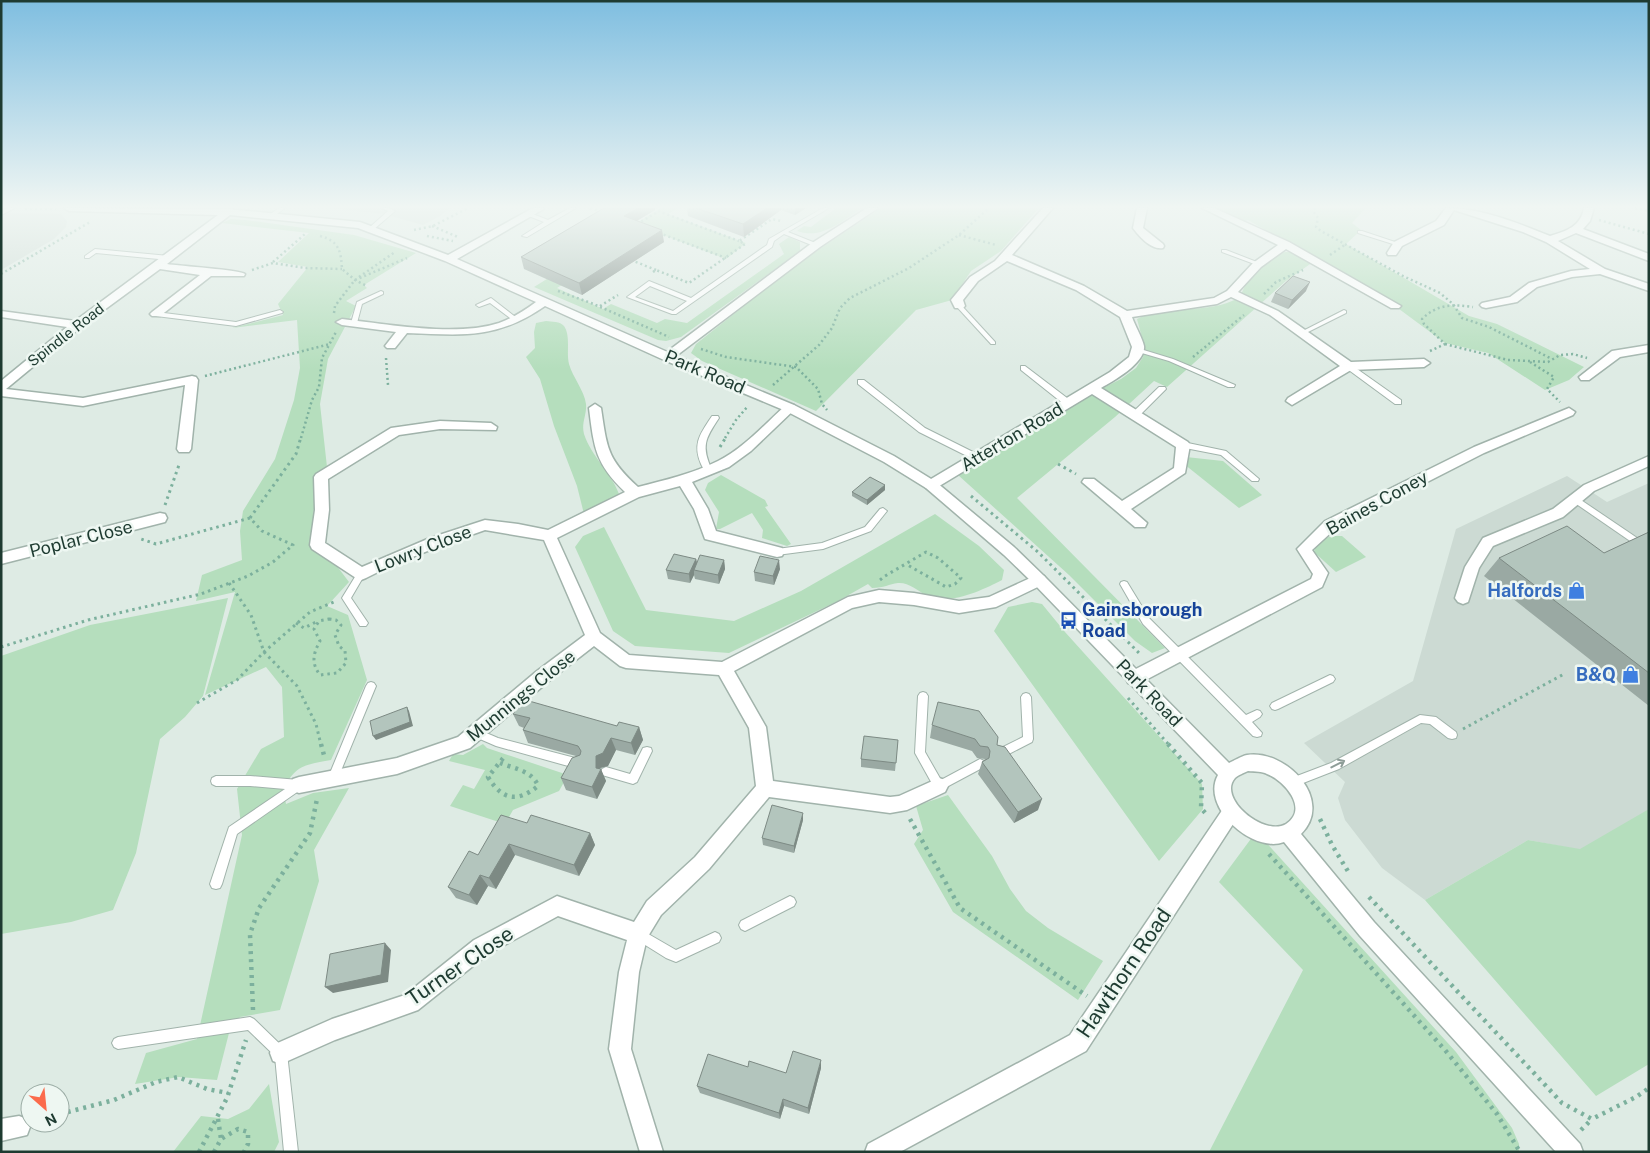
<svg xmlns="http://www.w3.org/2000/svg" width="1650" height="1153" font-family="'Public Sans',sans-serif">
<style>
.built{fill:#ccdad3}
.green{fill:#b5debd}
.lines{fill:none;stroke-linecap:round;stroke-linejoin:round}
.service-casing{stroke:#a1b3ab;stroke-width:2}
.minor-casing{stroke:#a1b3ab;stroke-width:3}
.tertiary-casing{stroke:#a1b3ab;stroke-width:3}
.path-far2{stroke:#7cb09d;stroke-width:2.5;stroke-dasharray:2 3;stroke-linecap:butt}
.path-far1{stroke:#7cb09d;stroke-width:3;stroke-dasharray:2.5 4;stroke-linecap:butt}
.path{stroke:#7cb09d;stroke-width:4.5;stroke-dasharray:3 5;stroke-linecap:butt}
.service{fill:#fff;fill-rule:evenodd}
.minor{fill:#fff;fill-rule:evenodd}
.tertiary{fill:#fff;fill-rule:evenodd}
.wall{fill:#9aa9a3}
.shaded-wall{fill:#7d8a84}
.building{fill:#b3c5bd;stroke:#7d8a84}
.oneway{stroke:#8e9d98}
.labels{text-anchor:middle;stroke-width:5;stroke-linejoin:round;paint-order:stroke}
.far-street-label{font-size:15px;fill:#1e3b31;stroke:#eef7f2}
.street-label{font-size:18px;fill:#1e3b31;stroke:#eef7f2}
.shop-label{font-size:18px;font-weight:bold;fill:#366cbe;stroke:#eef7f2;text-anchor:end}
.transit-label{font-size:18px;font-weight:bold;fill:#164399;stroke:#eef7f2;text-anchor:start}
.near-street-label{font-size:21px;fill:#1e3b31;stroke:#eef7f2}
</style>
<rect width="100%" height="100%" fill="#deebe4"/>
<g class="built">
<polygon points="329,208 451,208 440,216 423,225 384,214"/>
<polygon points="1,213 61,214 67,221 66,227 54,239 1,270"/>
<polygon points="1567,476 1607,502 1649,483 1649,813 1587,851 1528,840 1425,900 1382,868 1345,820 1338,798 1345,782 1304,743 1413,681 1456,529"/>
</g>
<g class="green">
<polygon points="661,208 678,208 668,214 746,243 726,259 650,230 557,288 603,309 611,304 657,323 665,319 687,323 784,254 779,244 789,237 800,242 800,251 681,337 666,341 658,340 534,287"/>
<path d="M836,208H862C842,221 822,240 797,231L804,226L811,227Z"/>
<polygon points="881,208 1039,208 1001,251 971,271 952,300 916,310 816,411 702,361 691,353 696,344 794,266"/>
<polygon points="1215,208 1366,208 1352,223 1361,230 1346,244 1469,316 1497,324 1584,367 1569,380 1545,390 1488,353 1445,343 1395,306 1248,220 1245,221"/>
<path d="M231,219L246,220L354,235L416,253L364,285L367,288L346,301L356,306L328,359L320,404L327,467L316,483L313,521L324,549L349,582L327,606L348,615L367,680L331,760C305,765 297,764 283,789L286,804L313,793L349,788L314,850L319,881L280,1010L240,1017L229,1033L217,1080L179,1077L135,1084L146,1053L197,1039L242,835L237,789L261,749L284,737L282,687L266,667L205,695L235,592L196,601L202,575L242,560L240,531L243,511L275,459L294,400L300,368L297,320L232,328L283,315L278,304L308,267L278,262L309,233L222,223Z"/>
<path d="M1285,252H1293L1313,262L1286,281L1167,387L1154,381L1115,417L1017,498L1165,648L1152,653L1135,641L1069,575L958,475L1071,404L1121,379L1136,368L1143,357L1145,349L1137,319C1162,305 1202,314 1232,301C1242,298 1243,288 1248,280C1259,267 1270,259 1285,252Z"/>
<path d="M546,321C552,322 560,321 564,326C571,336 566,353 569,364C573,378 584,390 586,404C587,415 581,423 584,434C591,456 611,472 619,494L615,499L584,514L577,486L554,426L540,379L526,357L535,348L534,332L536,323Z"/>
<polygon points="1186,457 1223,461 1262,495 1239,508 1184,464"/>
<polygon points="721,475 765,500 768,506 765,507 791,544 787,546 762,538 763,530 752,513 720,529 716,529 719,512 705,490 708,483"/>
<path d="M935,514L979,546L1004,570L1002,580C983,590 947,607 926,595C918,591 908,582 898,583C889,584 884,588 872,588L868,584L838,601L729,653L635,646L613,631L575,547L583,536L604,527L646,610L734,621L801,591Z"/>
<polygon points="1331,536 1342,536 1366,557 1336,572 1314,552 1316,543"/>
<polygon points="228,598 203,696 185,717 160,739 136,853 113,910 71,922 1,934 1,656 90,625"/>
<polygon points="1032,602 1042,604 1065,632 1202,784 1203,809 1159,861 994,631 1008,607"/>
<polygon points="483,744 487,748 568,775 559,791 513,810 505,824 450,806 463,785 474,789 485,770 449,761 453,754 463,755"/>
<polygon points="948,795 992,856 1010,889 1026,911 1048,928 1103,961 1078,1000 953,912 914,844 923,830 916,806"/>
<polygon points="1649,809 1649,1064 1596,1096 1425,900 1528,840 1580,849"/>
<polygon points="1253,836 1263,839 1456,1052 1512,1128 1519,1144 1519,1152 1209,1152 1303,970 1219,882"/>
<polygon points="269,1084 279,1142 274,1152 173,1152 201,1116 228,1119 249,1109"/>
</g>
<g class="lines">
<defs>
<g id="service">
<polygon points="8,208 15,208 1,215 1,211"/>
<polygon points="279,208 285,208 273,217 269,217 269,215"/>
<polygon points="382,208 389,208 395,211 373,230 369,230 369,228 388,211"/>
<polygon points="570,208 576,208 527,237 522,236 544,222 526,215 526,213 530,213 548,220"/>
<path d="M823,208H829L788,232L818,244V246H814L784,234L774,241L772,247L676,314H672L627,297L649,281L691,298L767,245L769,239ZM650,286L687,301L673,311L635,297Z"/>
<polygon points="1358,231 1362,231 1401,244 1396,245 1358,233"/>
<polygon points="95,249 169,256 172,258 169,260 96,253 89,258 85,258 85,256"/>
<polygon points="1222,250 1226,250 1262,264 1257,265 1222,252"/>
<polygon points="381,291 383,292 383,294 362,304 357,323 354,325 352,324 351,323 357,302"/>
<polygon points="491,298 518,319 518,321 514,321 490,303 479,307 476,305"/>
<polygon points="959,304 961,305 995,342 995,344 991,344 957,307 957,305"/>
<polygon points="280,310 283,312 282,313 236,326 156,316 153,314 156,312 236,322"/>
<polygon points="1344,310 1346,311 1346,313 1304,334 1300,334 1299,333"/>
<polygon points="1137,348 1173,359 1235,385 1234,387 1228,387 1169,361 1135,351 1135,349"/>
<polygon points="1346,364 1350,364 1401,400 1401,404 1395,404 1346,368"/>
<polygon points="1021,366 1025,366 1071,401 1071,405 1065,405 1021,370"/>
<polygon points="858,380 864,380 925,428 981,456 982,458 981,460 975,460 919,432 858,384"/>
<polygon points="1159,387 1165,387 1166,389 1138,417 1132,417 1132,413"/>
<path d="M712,416H718L719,418C705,439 701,446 712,470L708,473C704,471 703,468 701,464C692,443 701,433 712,416Z"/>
<polygon points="1183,442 1226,451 1259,479 1258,481 1252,481 1221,455 1180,447 1179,445 1180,443"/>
<polygon points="1575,496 1649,546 1649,554 1572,501 1571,499 1572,497"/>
<polygon points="883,508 887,511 871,531 823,549 777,555 773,552 777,549 822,543 865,527 880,509"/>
<polygon points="361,571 365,574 351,598 368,623 366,626 360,626 342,598 358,572"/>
<polygon points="1124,581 1127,582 1149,618 1246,715 1257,710 1260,711 1262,714 1260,717 1252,722 1262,733 1261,736 1257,737 1253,736 1143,624 1120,584 1121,582"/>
<polygon points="1330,675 1333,676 1335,679 1333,682 1278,709 1275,710 1272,709 1270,706 1272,703"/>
<polygon points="371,682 374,683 376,686 338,778 337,781 333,783 329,781 328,778 366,686 368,683"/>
<polygon points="923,692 926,693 928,696 925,752 941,780 980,759 984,761 985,764 984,767 939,791 935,789 915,753 918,696 920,693"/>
<polygon points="1026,693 1029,694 1031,697 1033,739 1032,742 1003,757 999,758 995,757 994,754 995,751 1023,737 1021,697 1023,694"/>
<polygon points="1420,715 1436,717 1456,732 1457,735 1456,738 1452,739 1448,738 1430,724 1421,723 1339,769 1293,787 1289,785 1288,782 1289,779 1331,763"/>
<polygon points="477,729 498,738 579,759 583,761 584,764 583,767 579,769 496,746 473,736 472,733 473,730"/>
<polygon points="647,747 651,748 652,751 637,782 633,784 602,775 601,772 602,769 606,767 630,774 643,748"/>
<polygon points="216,776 250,776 299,780 303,782 304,785 303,788 237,834 222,884 220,888 216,889 212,888 210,884 229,827 285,789 250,786 216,786 212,784 211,781 212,778"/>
<polygon points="790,896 794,898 796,902 794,906 749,929 745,931 741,929 739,925 741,921"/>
<polygon points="638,928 676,950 715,932 719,934 721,938 719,942 676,962 666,958 634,938 632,934 634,930"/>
<polygon points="250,1017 254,1019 285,1049 287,1053 298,1152 284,1152 275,1056 248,1030 118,1049 114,1047 112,1043 114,1039 118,1037"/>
</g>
<g id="minor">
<path d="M64,208L228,209L360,222L448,255L533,208H544L542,210L457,259L672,354L674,357L668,361L664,360L545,306C496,340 463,335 407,333L395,348H387L385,346L396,332L342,325L336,322L342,319C387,324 456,337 499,323C513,318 525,310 536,302L445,261L358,228L230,215L167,264C179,266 241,270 245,274L244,276H211L160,316H152L150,314L152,312L200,275L160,269L81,327L6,389L83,398L192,376L196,377L198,380L191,449L189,452H179L177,449L185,385L83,406L1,396V381L67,327L1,317V311L75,321L218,215L69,211Z"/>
<path d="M1043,208H1053L1012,255L1084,286L1127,311L1214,298L1227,291L1253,263L1278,245L1202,208H1214L1289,242L1401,306L1399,308H1391L1286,249L1261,267L1238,292L1278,311L1351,362L1424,359L1430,363L1424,367L1351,370L1292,405L1286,401L1288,398L1340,366L1270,315L1231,297L1217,304L1132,317C1135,326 1142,337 1144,346C1146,363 1113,381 1101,388L1188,442L1190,445L1185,473L1131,509L1147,523L1145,527H1135L1082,482L1084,479H1094L1122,501L1174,468L1176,447L1092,394L936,488H926L924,485L926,482L1110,372L1129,357L1132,347L1120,317L1076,290L1007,261L978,281L963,300L965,306L963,308H955L951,300L970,277L995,261Z"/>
<path d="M1137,208H1147L1143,228L1163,244L1164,246L1163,248C1151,250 1139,236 1133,228Z"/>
<path d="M1446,208C1481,208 1518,223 1550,236C1567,231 1581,226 1584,208H1594L1590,221L1583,229L1649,254V261L1576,233L1558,241L1605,269L1649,284V291L1600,274L1572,277L1537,287L1517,302L1486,308L1482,307L1480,305L1482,303L1510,297L1529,283L1571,271L1590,269L1546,242L1523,232L1454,210L1444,225L1402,246L1396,255H1388L1387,253L1394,242L1436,221Z"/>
<polygon points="1649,345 1649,352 1620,357 1589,380 1581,380 1579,377 1612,351"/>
<path d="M595,404L601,408C607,448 607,459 638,487C665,480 692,474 718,461C743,449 765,424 786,405H794L796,408L751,451L729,467L692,482L708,509L716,531L782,548L784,552L782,556L777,557L705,539L694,509L680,486L639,497L557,538L600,633L629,655L722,662L848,597L879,590L914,593L959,601L989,597L1039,574L1044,576L1047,580L1044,584L996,607L959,613L914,605L879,602L852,608L734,671L766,727L773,781L890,797L899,796L939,778L945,780L948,786L945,792L907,810L890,813L769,797L709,869L661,915L647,938L639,972L631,1049L663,1152H640L609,1049L619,972L627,940L558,916L488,954L418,1010L335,1040L281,1064L273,1061L270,1053L273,1045L332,1019L405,995L474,940L557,896L634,922L647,901L695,857L756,786L749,728L719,675L626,668L620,666L594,646L549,681L470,748L397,774L299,793L293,791L290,785L293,779L299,777L397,758L458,737L537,671L585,635L544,540L485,530L440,546L390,566L366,578L361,580L356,578L312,549L310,545L315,510L314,477L316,474L391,428L440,421L491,423L497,427L496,430L440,429L399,435L328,479L329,510L325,543L362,567L430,538L485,520L518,524L548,530L625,492C595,463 594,448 589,408Z"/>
<polygon points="1569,408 1575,412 1573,415 1484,453 1335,529 1312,550 1328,573 1322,587 1140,683 1134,685 1128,683 1126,678 1128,673 1311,579 1313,574 1297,549 1325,521 1474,447"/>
<polygon points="1649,456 1649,466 1594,491 1563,517 1493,546 1479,568 1468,602 1463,604 1458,602 1455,598 1465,567 1483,538 1553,509 1584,485"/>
<polygon points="160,513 165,514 167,518 165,522 1,564 1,553"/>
<polygon points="1231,804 1237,806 1240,812 1237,818 1086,1051 900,1152 865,1152 868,1144 1070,1035 1225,806"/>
<polygon points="19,1116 27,1119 30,1127 27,1135 1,1141 1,1119"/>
</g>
<path id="tertiary" d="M867,208H878L820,247L676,356L794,405L894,456L936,482L1014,547L1044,576L1229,763C1234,761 1241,756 1247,755C1286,749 1335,800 1301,834L1374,922L1580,1144L1583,1152H1556L1360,936L1284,842C1253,854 1200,807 1218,775L1034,584L1004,555L926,488L884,462L786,411L664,360L662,357L664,354L812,243ZM1248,771C1255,772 1262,771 1267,774C1285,781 1309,809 1286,824C1264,837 1217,798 1235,778C1238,775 1244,773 1248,771Z"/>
</defs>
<use href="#service" class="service-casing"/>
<use href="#minor" class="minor-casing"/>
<use href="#tertiary" class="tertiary-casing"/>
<g class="path-far2">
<polyline points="590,208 602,212"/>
<polyline points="1315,208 1313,211 1318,218 1316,227 1321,231 1403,276 1440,293 1453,304 1462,318 1489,327 1552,359"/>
<polyline points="1635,208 1649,211"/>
<polyline points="25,209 56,209"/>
<polyline points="658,211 739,241"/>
<polyline points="1599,220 1649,234"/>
<polyline points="637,224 664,208"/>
<polyline points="432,226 458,237"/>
<polyline points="414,230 433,226 468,208"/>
<polyline points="659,233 726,258"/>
<polyline points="959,235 996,245"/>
<path d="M320,236C339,241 341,251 342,269L355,280L367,286"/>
<polyline points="427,236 453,241"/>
<polyline points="1330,255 1346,244"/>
<polyline points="631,260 656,270"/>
<polyline points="273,262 305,234"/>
<polyline points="252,270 273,263 305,268 342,269"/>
<polyline points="653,272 656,270 689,283 745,244 739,241 772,219 781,221"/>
<polyline points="1,274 90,222"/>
<polyline points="359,277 395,252"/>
<polyline points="355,280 407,258"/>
<polyline points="558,291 591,303 669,337"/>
<polyline points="1264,294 1276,282 1303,270"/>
<polyline points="600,306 618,295"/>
<polyline points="334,313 335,306 354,281"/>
<polyline points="1445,344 1508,360 1548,362 1560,355 1573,354 1587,358"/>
<polyline points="701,349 726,357 796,367 818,389 822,404 827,410"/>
<path d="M1430,351L1445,344L1424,324L1422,319C1437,304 1453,304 1473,307"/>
<polyline points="1193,357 1244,315"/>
<polyline points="386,358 388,385"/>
<polyline points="1530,362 1554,377 1547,389 1560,402"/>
<polyline points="205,376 330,344"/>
<polyline points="773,385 819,345 832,328 840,308 850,298 909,268 959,235 989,208"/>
<polyline points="301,438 312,400 319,387 322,358 336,332"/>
<polyline points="725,438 736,420 748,406"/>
</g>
<g class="path-far1">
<polyline points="720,447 726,437"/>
<polyline points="1058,464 1076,474"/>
<polyline points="971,496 1038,552 1141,655"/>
<polyline points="165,505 180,462"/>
<polyline points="250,518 296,454 301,437"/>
<polyline points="880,580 885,576 926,552 938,558 961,578 955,584 946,587 906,564"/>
<polyline points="229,583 251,615 264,652 297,686 316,724 321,745"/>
<path d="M329,619L336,620L341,625L335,635L339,646L345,651L346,663L337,673L320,675C311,663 313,654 320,641L314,629L319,621Z"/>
<polyline points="296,623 304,628 318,621"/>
<polyline points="1,647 88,620 201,594 248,576 273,562 293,545 262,531 250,518 156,544 141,539"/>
<polyline points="1128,698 1169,745"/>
<polyline points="197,703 237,680 264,652 310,612 334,602"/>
<polyline points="1463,729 1564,674"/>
</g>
<g class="path">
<polyline points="321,744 325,759"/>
<polyline points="1168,744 1202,783 1201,808 1207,815"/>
<path d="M500,763C513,768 533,771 538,786C517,803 502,800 488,777L504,757"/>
<polyline points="910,819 960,908 1087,996"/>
<polyline points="1320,819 1332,845 1349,873"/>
<polyline points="1269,854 1445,1050 1497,1114 1520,1152"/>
<polyline points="1369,897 1562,1103 1592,1119 1636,1097 1649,1088"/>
<polyline points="253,1010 250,934 259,908 310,833 317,799"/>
<polyline points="60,1114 114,1100 156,1082 178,1077 207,1089 228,1093"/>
<polyline points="218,1119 221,1139"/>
<polyline points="1581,1130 1592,1119"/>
<polyline points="199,1152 227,1098 246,1040"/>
<polyline points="214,1152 221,1139 238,1129 248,1132 248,1144 244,1152"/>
</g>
<use href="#service" class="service"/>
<use href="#minor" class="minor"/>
<use href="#tertiary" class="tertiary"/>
</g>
<g class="wall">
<polygon points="604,208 655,208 655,210 637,221 664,242 582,295 524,269 521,257"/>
<polygon points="687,208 806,208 795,215 781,210 744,237 688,216"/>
<polygon points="1306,291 1288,309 1271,302 1275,293"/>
<polygon points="885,485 885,490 867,505 852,496 852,492"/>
<polygon points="1649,532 1649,706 1484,576 1499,558 1604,553"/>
<polygon points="696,559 697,562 724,560 725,569 719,584 695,579 694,575 690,583 668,579 666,570"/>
<polygon points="780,569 774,585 755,581 754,572"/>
<polygon points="513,714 617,726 639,727 643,740 635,755 616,750 608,766 600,768 606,781 597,799 566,790 561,778 576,756 528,743 523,730 524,728 519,726"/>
<polygon points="932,725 997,745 1038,810 1014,823 978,774 982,762 985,759 977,758 972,751 930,738"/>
<polygon points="898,740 895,771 861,767 861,759"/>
<polygon points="803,820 794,853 763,845 762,838"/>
<polygon points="527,823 590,833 595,845 579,876 515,855 496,889 488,886 477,905 456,898 448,887 478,855"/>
<polygon points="748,1067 786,1073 821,1068 809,1114 784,1106 780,1119 700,1093 697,1086"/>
</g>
<g class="shaded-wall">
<polygon points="638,208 655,208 655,210 626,227 624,216"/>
<polygon points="767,208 781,208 781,210 744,237 743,224"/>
<polygon points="795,208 806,208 795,215"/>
<polygon points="662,230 664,242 582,295 579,283"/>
<polygon points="1310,282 1306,291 1288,309 1292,300"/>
<polygon points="885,485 885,490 867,505 867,500"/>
<polygon points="696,559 698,568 694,570 694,575 690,583 689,574"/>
<polygon points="724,560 725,569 719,584 718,575"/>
<polygon points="779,560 780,569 774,585 773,576"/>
<polygon points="407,707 409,711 413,726 376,740 373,736"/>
<polygon points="639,727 643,740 635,755 631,743"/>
<polygon points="611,738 616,750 608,766 600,768 600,772 601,769 606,781 597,799 592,787 596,768 596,756"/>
<polygon points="1042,799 1038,810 1014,823 1018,812"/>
<polygon points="803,813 803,820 794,853 794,846"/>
<polygon points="590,833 595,845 579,876 574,865"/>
<polygon points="509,844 515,855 496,889 489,878"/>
<polygon points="480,875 488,886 477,905 469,895"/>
<polygon points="385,943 391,950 388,982 333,993 325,987"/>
<polygon points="821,1060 821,1068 809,1114 808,1108"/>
<polygon points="783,1099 784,1106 780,1119 779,1113"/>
</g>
<g class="building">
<polygon points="604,208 638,208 624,216 662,230 579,283 521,257"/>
<polygon points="696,208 767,208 743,224"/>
<polygon points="1293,276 1310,282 1292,300 1275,293"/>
<polygon points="870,477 885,485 867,500 852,492"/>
<polygon points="1567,526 1604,553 1649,532 1649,673 1499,558"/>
<polygon points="674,554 696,559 689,574 666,570"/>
<polygon points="700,555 724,560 718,575 694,570"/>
<polygon points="760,556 779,560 773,576 754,572"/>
<polygon points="522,699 617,726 619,722 639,727 631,743 611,738 603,753 596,756 596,768 601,769 592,787 561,778 572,758 580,755 581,751 578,746 523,730 530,718 513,714"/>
<polygon points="938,702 979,711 998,737 997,745 1005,747 1042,799 1018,812 982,762 989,758 990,751 988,747 980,746 975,739 932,725"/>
<polygon points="407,707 410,722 373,736 370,721"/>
<polygon points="864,736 898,740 896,763 861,759"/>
<polygon points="772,805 803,813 794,846 762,838"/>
<polygon points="501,815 527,823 531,815 590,833 574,865 509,844 489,878 480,875 469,895 448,887 469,851 478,855"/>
<polygon points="385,943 381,975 325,987 330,954"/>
<polygon points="793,1051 821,1060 808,1108 783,1099 779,1113 697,1086 708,1054 748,1067 749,1061 786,1073"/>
</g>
<defs><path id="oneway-shaft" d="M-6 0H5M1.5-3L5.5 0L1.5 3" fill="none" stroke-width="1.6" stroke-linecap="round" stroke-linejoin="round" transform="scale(1.25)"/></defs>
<use class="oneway" href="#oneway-shaft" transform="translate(1338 764) rotate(-27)"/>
<linearGradient id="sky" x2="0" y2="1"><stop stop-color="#7fbee0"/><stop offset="0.56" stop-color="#f0f6f3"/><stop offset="1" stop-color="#f0f6f3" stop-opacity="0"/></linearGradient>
<rect width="1650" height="369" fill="url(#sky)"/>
<defs>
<symbol id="shop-bare" viewBox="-9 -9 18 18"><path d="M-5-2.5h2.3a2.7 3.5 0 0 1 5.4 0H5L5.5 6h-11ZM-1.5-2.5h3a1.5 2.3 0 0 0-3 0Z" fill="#3f7fe0" stroke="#eef7f2" stroke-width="2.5" paint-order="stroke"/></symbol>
<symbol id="bus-bare" viewBox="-9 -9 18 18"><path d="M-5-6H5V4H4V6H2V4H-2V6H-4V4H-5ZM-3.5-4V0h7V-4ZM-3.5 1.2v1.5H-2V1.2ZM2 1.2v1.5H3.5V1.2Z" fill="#1a4fb4" stroke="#eef7f2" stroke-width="2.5" paint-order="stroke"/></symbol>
</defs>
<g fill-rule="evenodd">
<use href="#shop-bare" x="1564" y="578" width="25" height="25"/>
<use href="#bus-bare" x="1056" y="608" width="25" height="25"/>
<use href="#shop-bare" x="1618" y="662" width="25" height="25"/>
</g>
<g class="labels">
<g class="far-street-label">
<text transform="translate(66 335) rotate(-38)" y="5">Spindle Road</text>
</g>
<g class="street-label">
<text transform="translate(705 372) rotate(23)" y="6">Park Road</text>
<text transform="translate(1012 437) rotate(-31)" y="6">Atterton Road</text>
<text transform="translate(1377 503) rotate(-29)" y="6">Baines Coney</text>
<text transform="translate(81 539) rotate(-14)" y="6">Poplar Close</text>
<text transform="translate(423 549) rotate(-21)" y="6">Lowry Close</text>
<text transform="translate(1149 693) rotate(46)" y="6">Park Road</text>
<text transform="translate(521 696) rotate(-39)" y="6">Munnings Close</text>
</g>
<g class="shop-label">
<text x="1562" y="597">Halfords</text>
<text x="1616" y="681">B&amp;Q</text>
</g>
<g class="transit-label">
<text x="1082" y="616">Gainsborough<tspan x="1082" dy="21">Road</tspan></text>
</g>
<g class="near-street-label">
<text transform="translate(460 966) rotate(-34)" y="7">Turner Close</text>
<text transform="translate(1124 973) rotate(-56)" y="7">Hawthorn Road</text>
</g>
</g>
<rect width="1650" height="1153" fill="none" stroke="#1e3b31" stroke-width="5"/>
<g transform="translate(45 1108) rotate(153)"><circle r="24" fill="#eef7f2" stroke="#9baca5"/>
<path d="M0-4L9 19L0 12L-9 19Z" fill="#fb6b4c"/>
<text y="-8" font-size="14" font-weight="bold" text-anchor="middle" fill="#1e3b31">N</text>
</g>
</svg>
